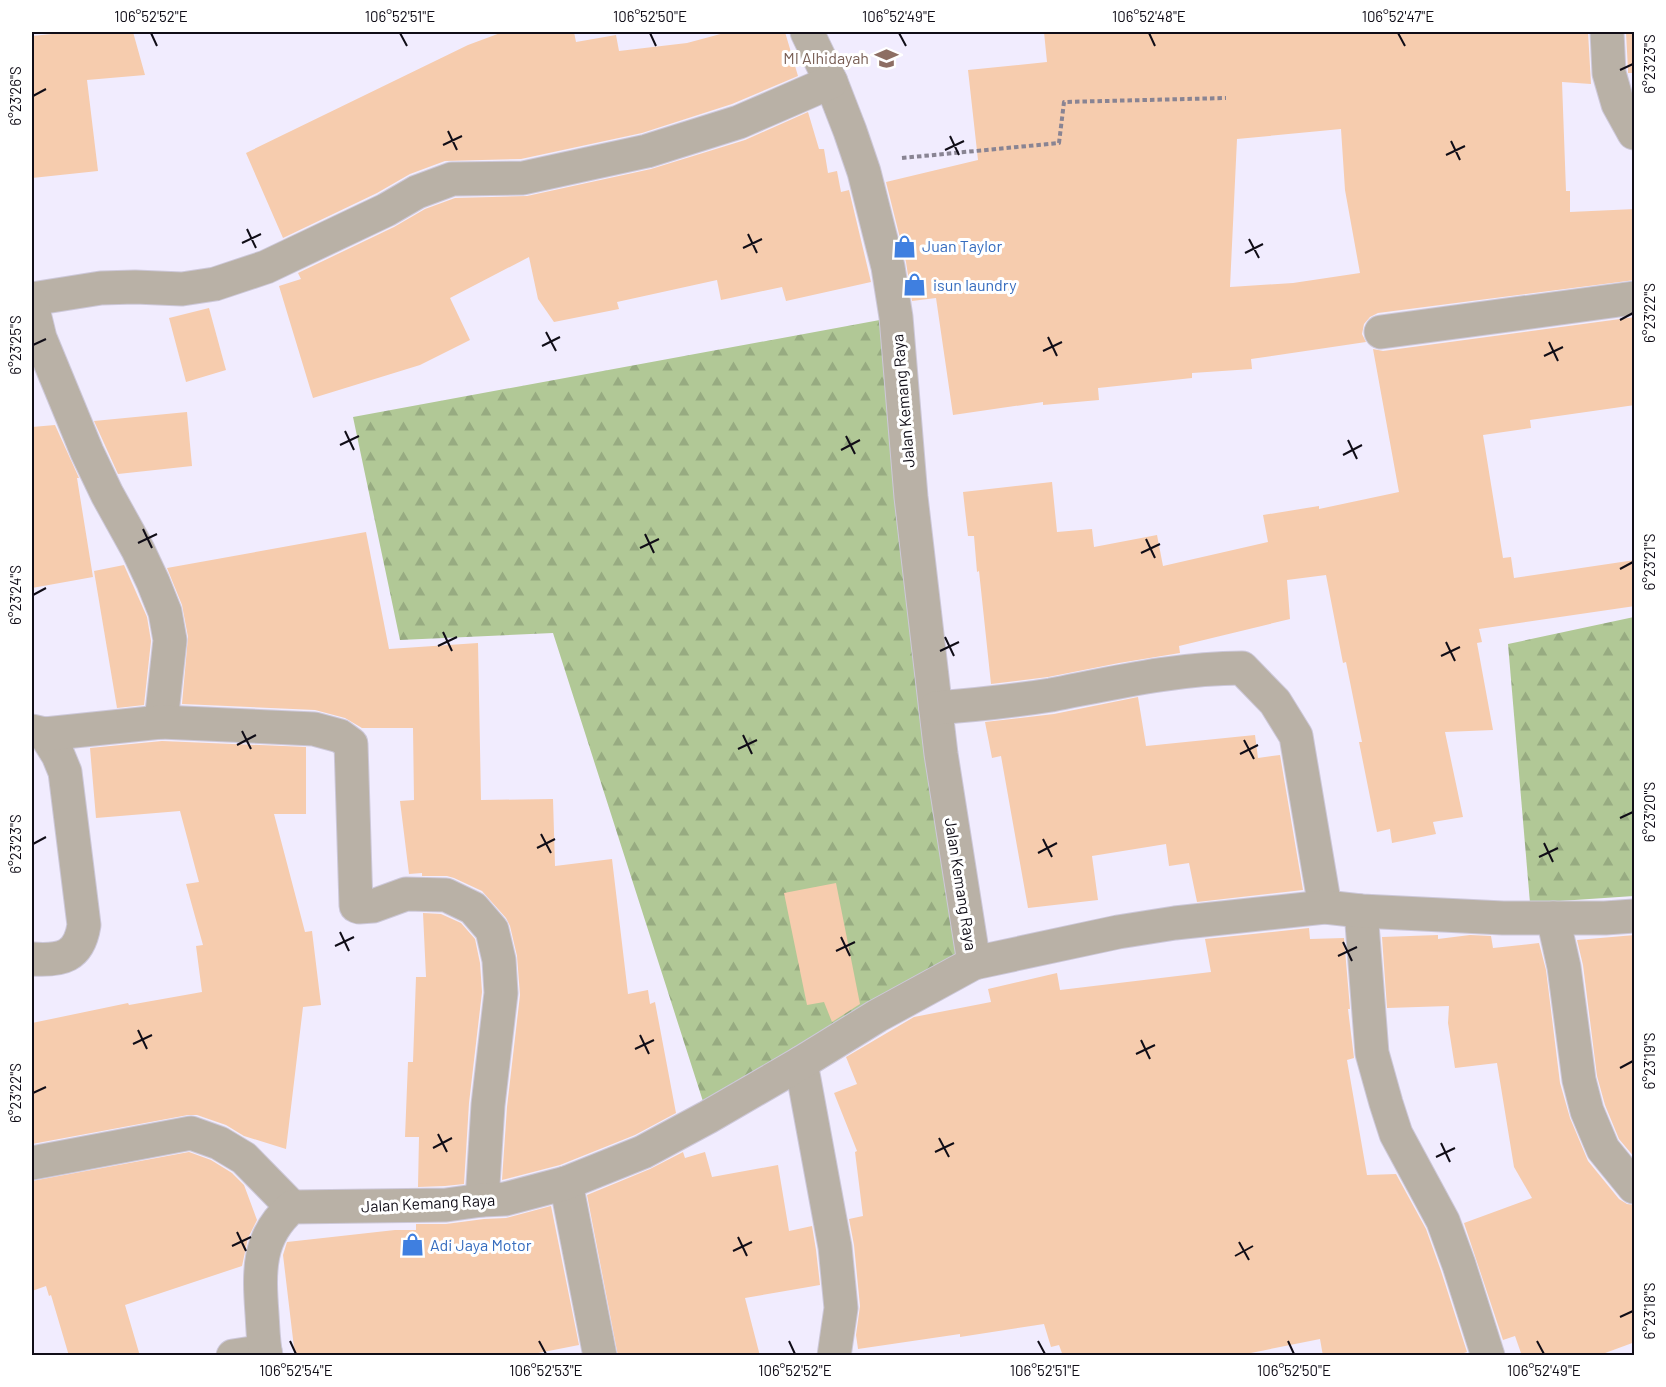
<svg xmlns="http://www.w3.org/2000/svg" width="1666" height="1387" font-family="Barlow,sans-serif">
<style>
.forest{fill:url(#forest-firs)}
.building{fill:#f6ccae;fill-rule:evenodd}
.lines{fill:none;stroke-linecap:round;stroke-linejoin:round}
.minor-casing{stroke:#cdc8d9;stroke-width:35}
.path{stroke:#898493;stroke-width:4;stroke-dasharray:4.5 3;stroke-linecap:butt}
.minor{stroke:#b9b1a6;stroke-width:33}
.ticks{fill:none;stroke:#100d17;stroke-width:2}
.labels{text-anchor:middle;stroke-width:6;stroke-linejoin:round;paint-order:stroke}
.education-label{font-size:16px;fill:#785e54;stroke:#fff;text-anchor:end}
.shop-label{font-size:16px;fill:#366cbe;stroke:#fff;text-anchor:start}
.street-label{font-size:16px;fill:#100d17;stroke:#fff}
.neatline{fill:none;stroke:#100d17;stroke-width:2}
.ticks-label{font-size:15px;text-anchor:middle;fill:#100d17}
</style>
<defs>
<pattern id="forest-firs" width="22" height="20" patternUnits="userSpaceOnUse" patternTransform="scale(1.5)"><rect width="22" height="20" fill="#b1c896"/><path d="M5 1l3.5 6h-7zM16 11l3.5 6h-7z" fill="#97ab81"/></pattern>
</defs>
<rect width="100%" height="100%" fill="#f1ecfe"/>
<g class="forest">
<polygon points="896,317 974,963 708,1117 553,633 400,640 353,417"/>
<polygon points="1634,617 1634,896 1530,903 1508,644"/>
</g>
<g class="building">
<polygon points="72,32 133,32 145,75 87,80 98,171 32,178 32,36"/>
<polygon points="503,32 574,32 576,42 616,35 619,51 687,43 728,32 785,32 798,76 732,104 642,133 521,159 445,161 410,174 377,193 283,238 246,153 468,45"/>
<path d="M1044,32H1588L1591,84L1562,82L1566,191H1570V212L1635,209V280L1378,313L1370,317L1364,324L1362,334L1366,342L1251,359L1252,369L1192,373V378L1098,388L1099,400L1043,405V402L953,415L936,298L912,301L906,262L886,182L978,160L968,70L1047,62ZM1341,129L1345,190L1360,273L1293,283L1230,287L1237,139Z"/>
<polygon points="1626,32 1635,32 1635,73 1628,73 1628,70"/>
<polygon points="808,112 819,149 824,149 828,173 837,171 841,192 849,190 871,282 786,301 782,287 721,300 717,280 617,302 619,309 554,322 538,299 529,257 450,298 470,340 420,365 313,398 279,286 301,279 298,273 394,227 425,209 455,198 527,196 651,169 745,140"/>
<polygon points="209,308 226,370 186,382 169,318"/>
<polygon points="1635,317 1635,405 1530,420 1531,428 1483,435 1503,558 1511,557 1514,578 1635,560 1635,606 1479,629 1482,642 1477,643 1493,730 1445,732 1463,817 1433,822 1436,834 1392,843 1390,829 1377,832 1359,742 1362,742 1346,662 1343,663 1326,575 1287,580 1290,619 1179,646 1180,653 1119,663 1048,677 991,684 979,571 977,572 974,536 968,536 963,492 1052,482 1057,532 1092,529 1094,547 1157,535 1163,566 1268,542 1263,515 1319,506 1319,509 1399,492 1373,349 1383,351"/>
<polygon points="187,412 192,466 118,474 94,421"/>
<polygon points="55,425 79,478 77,478 93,577 32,588 32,427"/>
<polygon points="366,532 389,649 478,643 481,800 553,799 555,866 612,859 628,994 648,990 650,1004 655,1002 676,1113 635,1135 560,1165 502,1180 507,1107 520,995 517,956 510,926 506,918 482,891 454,878 447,876 422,876 422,873 409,874 400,801 414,800 413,728 362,728 345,718 315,710 182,704 188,637 182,605 167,568"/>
<polygon points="124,565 147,617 151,641 144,705 117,708 94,571"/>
<polygon points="1138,697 1146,746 1255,735 1258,758 1280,755 1303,890 1197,902 1189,863 1169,866 1166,844 1092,856 1098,900 1028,908 1001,756 992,758 985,722 1054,714"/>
<polygon points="162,741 306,747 306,814 274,814 305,932 312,931 321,1005 303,1007 286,1149 244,1136 226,1125 197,1115 188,1115 32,1144 32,1023 128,1003 129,1005 202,992 196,946 203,945 186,884 199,882 180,811 96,818 90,748"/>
<polygon points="836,883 860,1004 832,1022 824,1002 807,1005 784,893"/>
<polygon points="423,913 441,914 461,923 475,939 480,963 482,992 469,1103 464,1184 445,1186 418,1187 419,1137 405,1137 408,1062 413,1062 416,977 426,977"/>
<polygon points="1309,928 1310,939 1344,938 1350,1009 1348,1009 1354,1058 1347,1060 1367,1175 1396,1174 1426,1229 1441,1271 1467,1352 1455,1356 1323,1356 1320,1339 1236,1356 1063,1356 1059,1345 1051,1347 1044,1324 960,1337 960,1334 858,1349 856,1335 860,1306 854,1245 849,1219 863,1216 855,1152 857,1151 834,1093 857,1084 846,1057 914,1017 991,1002 988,989 1057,973 1060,990 1211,972 1205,939"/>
<polygon points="1438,935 1438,939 1470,935 1491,936 1493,948 1539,943 1546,970 1560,1083 1570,1118 1588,1161 1619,1199 1627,1204 1635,1205 1635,1342 1597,1356 1522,1356 1515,1336 1503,1340 1464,1223 1532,1198 1514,1167 1497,1063 1455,1068 1448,1023 1449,1006 1387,1008 1382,937"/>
<polygon points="1635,935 1635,1158 1619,1139 1605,1105 1597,1076 1583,965 1577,940"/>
<polygon points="189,1152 211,1160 232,1173 244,1185 257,1220 248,1238 242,1266 125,1305 140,1356 69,1356 51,1295 49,1296 46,1286 32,1291 32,1181"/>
<polygon points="683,1152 685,1158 705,1152 712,1177 778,1165 789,1231 812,1226 816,1250 820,1285 745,1298 760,1356 618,1356 587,1195 650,1169"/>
<polygon points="551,1206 579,1345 523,1356 295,1356 283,1255 287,1242 395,1230 416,1230 416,1224 446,1224 484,1219 506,1218"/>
</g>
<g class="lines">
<defs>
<g id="minor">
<polyline points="807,32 831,82 850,131 864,172 888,267 896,317 911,497 941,754 974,963"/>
<polyline points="1607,32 1609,73 1618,104 1634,133"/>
<polyline points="32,299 101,288 135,287 182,289 215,284 266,267 386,210 417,192 452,179 523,178 647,151 739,122 831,82"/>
<polyline points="32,305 40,338 87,452 107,494 138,550 153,582 165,612 170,640 161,722"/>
<polyline points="1381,332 1634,298"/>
<path d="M936,708C975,705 1013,701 1051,695C1114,683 1178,668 1242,668L1275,702L1296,736L1325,907"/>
<path d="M32,731L45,734L58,755L65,772L84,925C79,957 62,961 32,959"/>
<polyline points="45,734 161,722 314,729 340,736 351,744 356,906 359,907 373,906 406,894 446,895 473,908 492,930 499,960 501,993 488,1105 482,1200"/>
<polyline points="1361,911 1372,1053 1386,1103 1396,1134 1443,1221 1459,1265 1488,1356"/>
<polyline points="1553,918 1564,967 1579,1080 1587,1111 1603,1149 1634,1187"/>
<polyline points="801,1063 835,1247 841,1308 834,1356"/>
<polyline points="32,1163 191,1133 219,1143 244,1158 292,1207"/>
<polyline points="566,1183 600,1356"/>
<polyline points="233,1356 265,1351"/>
<path d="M266,1356C263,1342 263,1328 262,1314C259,1272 257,1237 292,1207L446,1205L482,1200L505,1199L566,1183L643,1152L708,1117L801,1063L877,1016L974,963L1118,932L1175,923L1325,907L1361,911L1503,918H1605L1634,916"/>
</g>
</defs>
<use href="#minor" class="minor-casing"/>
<polyline class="path" points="902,158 1059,143 1064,102 1226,98"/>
<use href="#minor" class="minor"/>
</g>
<path class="ticks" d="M151,33L157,46M400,33L407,46M650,33L656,46M899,33L906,46M1149,33L1155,46M1398,33L1405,46M1620,70L1633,64M33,96L46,89M448,131L457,150M950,136L959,155M1451,141L1460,160M443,145L462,136M945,150L964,141M1446,155L1465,146M247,229L256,248M748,234L757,253M1249,239L1259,258M242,243L261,234M743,248L762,239M1245,253L1263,244M1620,320L1633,313M546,332L556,351M1048,337L1057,356M1549,342L1558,361M33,345L46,339M542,346L560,337M1043,351L1062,342M1544,356L1563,347M345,431L354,450M846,436L855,454M1348,440L1357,459M340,445L359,436M841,450L860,440M1343,455L1362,445M143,529L152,548M645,534L654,553M1146,539L1155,558M138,543L157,534M640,548L659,539M1141,553L1160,544M1620,569L1633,562M33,595L46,588M443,632L452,651M945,637L954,656M1446,642L1455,661M438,646L457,637M940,651L959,642M1441,656L1460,647M242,731L251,749M743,735L752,754M1244,740L1254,759M237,745L256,735M738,749L757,740M1240,754L1258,745M1620,818L1633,812M541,834L551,853M1043,839L1052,857M1544,843L1553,862M33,844L46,837M537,848L555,839M1038,853L1057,843M1539,857L1558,848M340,932L349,951M841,937L850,956M1343,942L1352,961M335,946L354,937M836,951L855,942M1338,956L1357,947M138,1030L147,1049M640,1035L649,1054M1141,1040L1150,1059M133,1044L152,1035M635,1049L654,1040M1136,1054L1155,1045M1620,1068L1633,1061M33,1093L46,1087M438,1134L447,1152M939,1138L949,1157M1441,1143L1450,1162M433,1148L452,1138M935,1152L954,1143M1436,1157L1455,1148M237,1232L246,1251M738,1237L747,1256M1239,1242L1249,1260M232,1246L251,1237M733,1251L752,1242M1235,1256L1253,1246M1620,1317L1633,1311M290,1341L296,1354M539,1341L546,1354M789,1341L795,1354M1038,1341L1045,1354M1288,1341L1294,1354M1537,1341L1544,1354"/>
<defs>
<symbol id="school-bare" viewBox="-9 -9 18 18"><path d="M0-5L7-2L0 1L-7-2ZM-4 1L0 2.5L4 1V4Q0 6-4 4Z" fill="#8d6e63" stroke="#fff" stroke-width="2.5" paint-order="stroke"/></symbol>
<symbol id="shop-bare" viewBox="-9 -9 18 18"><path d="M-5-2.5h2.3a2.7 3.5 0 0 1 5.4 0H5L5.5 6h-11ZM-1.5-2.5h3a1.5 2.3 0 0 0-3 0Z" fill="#3f7fe0" stroke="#fff" stroke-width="2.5" paint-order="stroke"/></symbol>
</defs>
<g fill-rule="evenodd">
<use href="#school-bare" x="870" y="42" width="33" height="33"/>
<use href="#shop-bare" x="888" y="230" width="33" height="33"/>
<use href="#shop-bare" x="898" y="268" width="33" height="33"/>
<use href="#shop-bare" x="396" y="1228" width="33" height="33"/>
</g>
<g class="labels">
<g class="education-label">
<text x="869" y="64">MI Alhidayah</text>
</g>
<g class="shop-label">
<text x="922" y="252">Juan Taylor</text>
<text x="933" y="291">isun laundry</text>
<text x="430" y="1251">Adi Jaya Motor</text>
</g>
<g class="street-label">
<text transform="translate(903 401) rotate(-95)" y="6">Jalan Kemang Raya</text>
<text transform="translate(961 884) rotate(81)" y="6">Jalan Kemang Raya</text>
<text transform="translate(428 1203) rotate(-3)" y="6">Jalan Kemang Raya</text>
</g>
</g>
<rect width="1666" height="1387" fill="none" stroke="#ffffff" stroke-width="66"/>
<rect x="33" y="33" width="1600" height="1321" class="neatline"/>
<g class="ticks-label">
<text x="151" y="22">106°52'52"E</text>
<text x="400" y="22">106°52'51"E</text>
<text x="650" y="22">106°52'50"E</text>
<text x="899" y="22">106°52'49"E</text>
<text x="1149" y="22">106°52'48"E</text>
<text x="1398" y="22">106°52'47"E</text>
<text transform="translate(1650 64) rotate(-90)" y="5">6°23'23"S</text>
<text transform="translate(16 96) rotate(-90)" y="5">6°23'26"S</text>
<text transform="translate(1650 313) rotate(-90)" y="5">6°23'22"S</text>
<text transform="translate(16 345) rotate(-90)" y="5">6°23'25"S</text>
<text transform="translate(1650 562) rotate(-90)" y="5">6°23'21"S</text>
<text transform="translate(16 595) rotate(-90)" y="5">6°23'24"S</text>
<text transform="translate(1650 812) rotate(-90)" y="5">6°23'20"S</text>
<text transform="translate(16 844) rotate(-90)" y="5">6°23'23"S</text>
<text transform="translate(1650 1061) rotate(-90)" y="5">6°23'19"S</text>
<text transform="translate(16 1093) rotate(-90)" y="5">6°23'22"S</text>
<text transform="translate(1650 1311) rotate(-90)" y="5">6°23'18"S</text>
<text x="296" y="1376">106°52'54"E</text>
<text x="546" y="1376">106°52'53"E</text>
<text x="795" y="1376">106°52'52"E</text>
<text x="1045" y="1376">106°52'51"E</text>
<text x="1294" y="1376">106°52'50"E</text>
<text x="1544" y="1376">106°52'49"E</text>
</g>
</svg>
